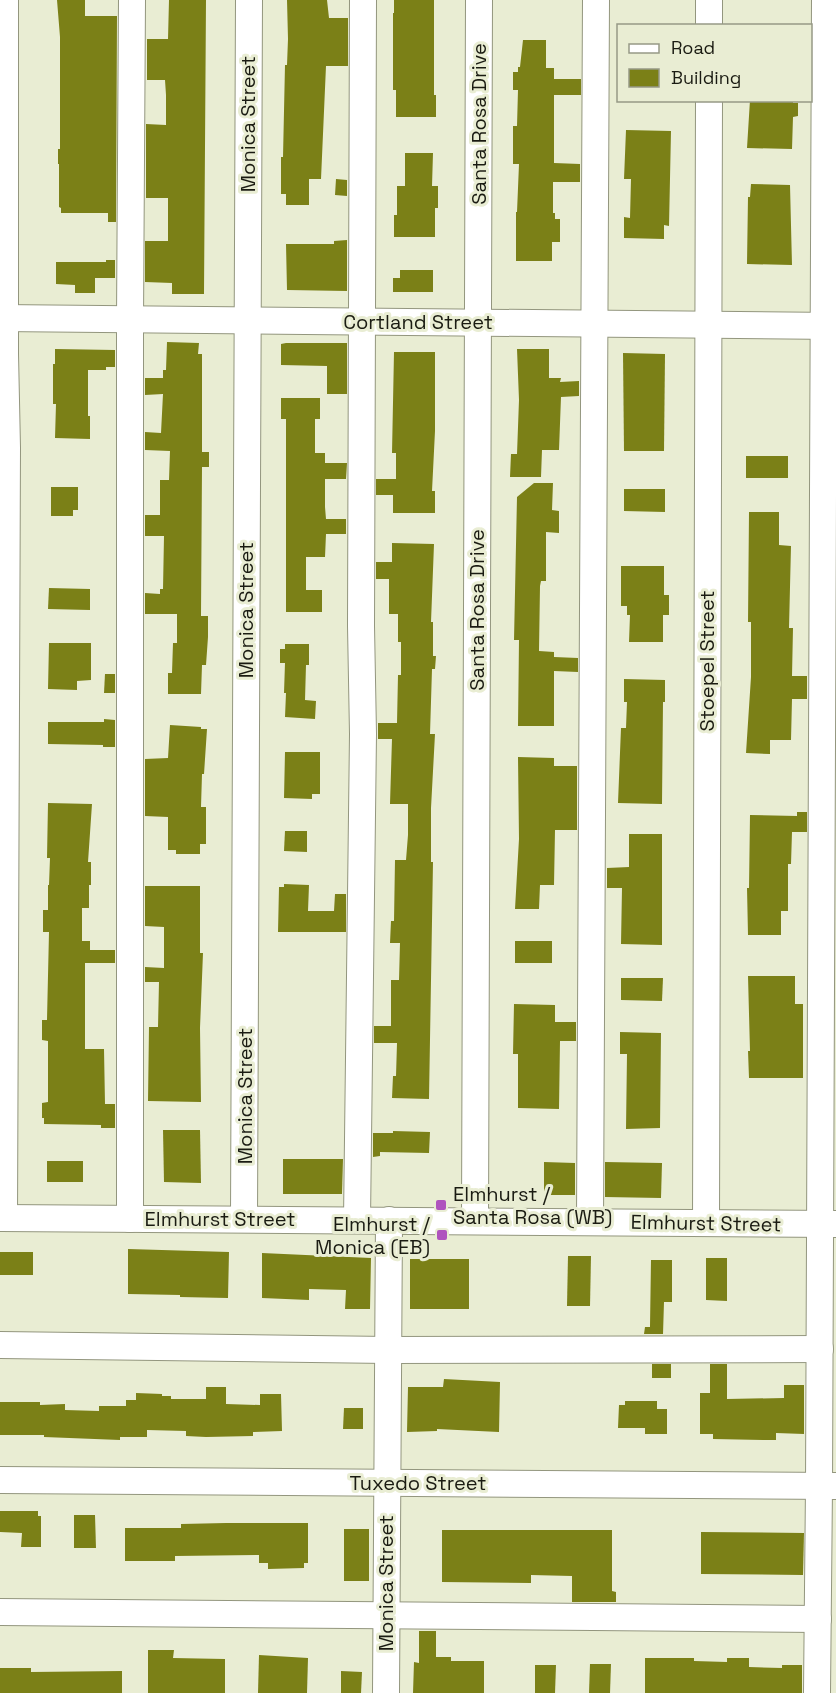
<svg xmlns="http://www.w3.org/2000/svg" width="836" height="1693" font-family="'Space Grotesk',sans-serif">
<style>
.building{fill:#7b8017}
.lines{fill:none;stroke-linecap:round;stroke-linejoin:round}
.minor-casing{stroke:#93967e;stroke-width:28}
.minor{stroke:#fff;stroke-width:26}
.poi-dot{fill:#af53be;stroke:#e9edd3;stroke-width:2}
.labels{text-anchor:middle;stroke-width:6;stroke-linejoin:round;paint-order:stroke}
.street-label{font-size:20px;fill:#1a1b12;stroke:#e9edd3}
.poi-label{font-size:20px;fill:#1a1b12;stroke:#e9edd3;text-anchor:start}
</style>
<rect width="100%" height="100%" fill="#e9edd3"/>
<g class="building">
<polygon points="57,0 85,0 85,16 117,16 116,222 108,222 108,213 61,213 61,208 59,207 59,164 58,164 58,149 60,149 60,37"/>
<polygon points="169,0 206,0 204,294 172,294 172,283 145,282 145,241 168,241 168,198 146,198 146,124 166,125 166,95 165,80 147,80 147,39 168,39"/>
<polygon points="287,0 327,0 329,18 348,18 348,66 326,66 321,179 309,179 309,205 286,205 286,194 281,194 281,157 283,157 285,65 287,65 288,39"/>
<polygon points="394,0 434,0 434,95 436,95 436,117 396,117 396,90 393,90 393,13 394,13"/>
<polygon points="523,40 546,40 546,68 554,68 554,79 581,79 581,95 554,95 554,163 580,164 580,182 553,182 553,213 555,213 555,219 560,219 560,242 552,242 552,261 516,261 516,212 517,212 519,164 513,164 513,126 517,126 518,90 513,90 513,72 518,72 518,67 520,67"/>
<polygon points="750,100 793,100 793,103 798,103 798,116 793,117 792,149 747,148"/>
<polygon points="626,130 671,131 669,226 664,225 664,239 624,238 624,217 630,218 631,179 624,179"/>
<polygon points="405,153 433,153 432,186 438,186 438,208 435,208 435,237 394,237 394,215 397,215 397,186 405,186"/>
<polygon points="336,179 347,180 347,196 335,195"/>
<polygon points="751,184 790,185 792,265 747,264 748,197 750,197"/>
<polygon points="347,240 347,291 287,290 286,244 334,244 334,241"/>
<polygon points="106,260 115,260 115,278 95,278 95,293 75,293 75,285 56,284 56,262 106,262"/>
<polygon points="400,270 433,270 433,292 393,292 393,278 400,278"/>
<polygon points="167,342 199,343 198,354 202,354 202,452 209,452 209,467 202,467 201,616 208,616 208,637 206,665 202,665 201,694 168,694 168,673 172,673 173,643 177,643 177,614 145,614 145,593 160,594 160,589 163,589 164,536 145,536 145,515 160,515 160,480 169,480 170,451 145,450 145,432 161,433 163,394 145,395 145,378 163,378 163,370 166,370"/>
<polygon points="286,343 347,343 347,394 327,394 327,366 281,365 281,344"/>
<polygon points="55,349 115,350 115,367 106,367 106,370 88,370 88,416 90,416 90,439 55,438 56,404 53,404 53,364 55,364"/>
<polygon points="517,349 549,349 549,378 561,378 560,382 579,381 579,396 561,397 559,450 542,450 541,477 510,477 511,454 517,454 519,400"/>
<polygon points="394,352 435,352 435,431 432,491 435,491 435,513 393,513 393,495 376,495 376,479 396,479 396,453 392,453"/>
<polygon points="623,353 665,354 664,451 624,451"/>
<polygon points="281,398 320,398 320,419 315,419 315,453 325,453 325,463 347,463 346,479 325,479 325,507 326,519 346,519 346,534 326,534 325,557 306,557 306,590 322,590 322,612 286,612 286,419 281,419"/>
<rect x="746" y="456" width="42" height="22"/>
<polygon points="534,483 553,483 552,510 559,511 559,533 546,532 546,581 541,581 540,586 539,651 554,652 554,657 578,658 578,672 554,671 554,726 518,726 519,640 514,640 517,497"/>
<polygon points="51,487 78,487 78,510 73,510 73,516 51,516"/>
<polygon points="624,489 665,489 665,512 624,511"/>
<polygon points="749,512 779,512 779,545 791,546 789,628 793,628 792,676 807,676 807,699 792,699 791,740 770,740 770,754 746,753 751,677 751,622 748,622"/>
<polygon points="392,543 434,544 431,622 433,622 433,656 436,656 435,669 432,669 430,734 435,734 431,808 431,862 433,862 429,1099 392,1098 393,1076 396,1076 397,1043 374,1043 374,1026 391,1026 391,980 399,980 400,943 390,943 391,921 394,921 395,860 406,860 408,835 408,804 390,804 392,739 378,739 378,723 397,723 398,675 401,675 401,642 398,642 398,614 389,614 389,579 376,579 376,562 392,562"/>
<polygon points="621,566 664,566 664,595 669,595 669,615 663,615 663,642 629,642 630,615 627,615 627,606 621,606"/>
<polygon points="49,588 90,589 90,610 48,609"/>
<polygon points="49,643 91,643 91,680 77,681 77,690 48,689"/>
<polygon points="285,644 309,644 309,665 306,665 305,700 316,701 315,719 285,717 286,693 284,693 285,663 280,663 280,649 285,649"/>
<polygon points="105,674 115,674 115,693 104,693"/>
<polygon points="624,679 665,680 665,702 663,702 662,804 618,803 621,728 626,728 627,702 624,702"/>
<polygon points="104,719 115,720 115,747 103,747 103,745 48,744 48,722 104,722"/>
<polygon points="170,725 201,727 201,729 207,729 204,774 202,774 201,807 206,807 206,844 200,844 200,854 176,854 176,850 168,850 168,817 145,816 145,759 168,758"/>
<polygon points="285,752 320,752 320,794 312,794 312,799 284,798"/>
<polygon points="518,757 554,758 554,766 577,766 577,830 555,830 554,885 540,885 539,909 515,909 519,839"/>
<polygon points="48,803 92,804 88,862 91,862 91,885 89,885 89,908 82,908 82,941 90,941 90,950 115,950 115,963 85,963 85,1049 104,1049 105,1104 115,1104 115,1128 101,1128 101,1125 44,1124 44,1118 42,1118 42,1103 48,1102 48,1041 42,1040 42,1020 47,1020 49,932 43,932 43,910 48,910 48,885 49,885 50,858 47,858"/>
<polygon points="797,812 807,812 807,832 792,832 791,864 788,864 788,911 781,911 781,935 748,935 747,888 749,888 750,815 797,816"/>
<polygon points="285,831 307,831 307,852 284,851"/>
<polygon points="629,834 662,834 662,945 621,944 622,888 607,888 607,868 629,867"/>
<polygon points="284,884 309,885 308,911 334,911 335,894 346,894 346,932 278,932 279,887 284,887"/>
<polygon points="145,886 200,886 200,953 203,953 200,1028 201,1102 148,1101 149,1027 158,1027 159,982 145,982 145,967 164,968 164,927 145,926"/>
<rect x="515" y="941" width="37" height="22"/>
<polygon points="748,976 795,976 795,1004 803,1004 803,1078 749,1078 748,1051 750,1051"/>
<polygon points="621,978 663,978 662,1001 621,1000"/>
<polygon points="514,1004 555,1005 555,1022 576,1022 576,1041 560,1041 559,1109 518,1108 518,1054 513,1054"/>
<polygon points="620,1032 661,1033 660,1128 626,1129 627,1054 620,1054"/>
<polygon points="163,1130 200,1130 201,1183 164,1182"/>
<polygon points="393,1131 430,1132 429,1153 380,1152 380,1156 373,1157 373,1133 393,1133"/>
<polygon points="283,1159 343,1159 342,1194 283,1194"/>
<rect x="47" y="1161" width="36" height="21"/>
<polygon points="544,1162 575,1163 575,1195 544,1195"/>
<polygon points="605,1162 662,1163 661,1198 605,1197"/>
<polygon points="128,1249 229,1252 228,1298 180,1297 180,1295 128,1294"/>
<rect x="0" y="1252" width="33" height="23"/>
<polygon points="262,1253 371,1258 370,1309 345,1309 346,1290 309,1289 309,1300 262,1298"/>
<polygon points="568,1256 591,1256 590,1306 567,1306"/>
<polygon points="706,1258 727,1258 727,1301 706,1300"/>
<rect x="410" y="1259" width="59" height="50"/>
<polygon points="651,1260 672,1260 672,1302 664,1302 663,1334 644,1334 645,1327 650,1327"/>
<rect x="652" y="1364" width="19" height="14"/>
<polygon points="710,1364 727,1364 727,1399 784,1398 784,1385 804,1385 804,1434 776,1433 776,1440 763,1440 713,1439 713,1434 700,1434 700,1393 710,1393"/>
<polygon points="444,1379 500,1382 499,1432 437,1429 437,1431 407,1432 408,1387 443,1387"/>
<polygon points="206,1387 226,1387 226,1404 260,1405 260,1394 281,1394 282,1431 253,1432 253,1436 206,1437 186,1436 186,1431 147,1430 147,1437 120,1437 120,1440 44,1437 44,1435 0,1435 0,1402 40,1402 40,1405 65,1404 65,1410 99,1411 99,1406 126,1406 126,1400 136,1400 136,1393 162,1394 162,1396 171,1396 171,1399 206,1399"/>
<polygon points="625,1401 657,1401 657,1409 667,1409 667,1434 645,1434 645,1428 618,1428 619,1405 625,1405"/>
<polygon points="344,1408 363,1408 363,1429 343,1429"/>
<polygon points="0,1511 38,1511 38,1516 41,1516 41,1547 21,1547 22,1533 0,1532"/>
<polygon points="74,1515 95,1515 96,1548 74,1548"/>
<polygon points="226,1523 308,1523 308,1563 304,1563 304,1568 268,1569 268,1563 259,1563 259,1555 175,1556 175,1561 125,1561 125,1528 181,1528 181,1524"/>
<rect x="344" y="1529" width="25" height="52"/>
<polygon points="442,1530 612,1530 612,1591 616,1592 616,1602 572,1602 572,1576 531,1575 531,1583 442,1582"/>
<polygon points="701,1532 804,1533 803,1575 701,1574"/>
<polygon points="419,1631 436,1631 436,1657 451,1657 451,1661 484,1661 484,1693 413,1693 414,1662 419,1663"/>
<polygon points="148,1650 174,1650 173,1658 225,1659 225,1693 148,1693"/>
<polygon points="259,1655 308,1658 307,1693 258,1693"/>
<polygon points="645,1658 694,1658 694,1661 727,1662 727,1658 749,1658 749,1667 782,1668 782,1665 802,1665 802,1693 645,1693"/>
<polygon points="590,1664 611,1664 610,1693 589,1693"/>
<polygon points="535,1665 556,1665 555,1693 535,1693"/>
<polygon points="0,1668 31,1668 31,1672 122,1671 122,1693 0,1693"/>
<polygon points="341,1671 362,1672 361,1693 341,1693"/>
</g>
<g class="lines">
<defs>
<g id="minor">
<polyline points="709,26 709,0"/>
<polyline points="0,318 836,326"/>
<polyline points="0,359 5,354 5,0"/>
<polyline points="0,1218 836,1224"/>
<polyline points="4,1218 7,448 5,354"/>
<polyline points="130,1219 130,319 132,0"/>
<polyline points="244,1219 249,0"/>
<polyline points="357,1220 363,734 361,626 363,0"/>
<polyline points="475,1221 479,0"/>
<polyline points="590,1221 596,0"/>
<polyline points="706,1222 709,100"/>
<polyline points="0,1345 388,1350 820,1349"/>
<polyline points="0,1480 836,1486"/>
<polyline points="0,1612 818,1619"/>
<polyline points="386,1693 389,1220"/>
<polyline points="817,1693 819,1486 825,0"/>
</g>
</defs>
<use href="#minor" class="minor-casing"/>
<use href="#minor" class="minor"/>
</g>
<g class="poi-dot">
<rect x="435" y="1199" width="12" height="12" rx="3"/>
<rect x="436" y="1229" width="12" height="12" rx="3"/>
</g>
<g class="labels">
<g class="street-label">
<text transform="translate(248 124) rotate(-90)" y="7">Monica Street</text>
<text transform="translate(479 124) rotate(-90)" y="7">Santa Rosa Drive</text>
<text x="418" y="329">Cortland Street</text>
<text transform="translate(246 610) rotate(-90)" y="7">Monica Street</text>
<text transform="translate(477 610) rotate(-90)" y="7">Santa Rosa Drive</text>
<text transform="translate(707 661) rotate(-90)" y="7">Stoepel Street</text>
<text transform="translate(245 1096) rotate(-90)" y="7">Monica Street</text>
<text x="220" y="1226">Elmhurst Street</text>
<text transform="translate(706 1223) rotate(1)" y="7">Elmhurst Street</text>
<text x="418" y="1490">Tuxedo Street</text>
<text transform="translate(386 1583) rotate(-90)" y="7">Monica Street</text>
</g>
<g class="poi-label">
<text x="453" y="1201">Elmhurst /<tspan x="453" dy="23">Santa Rosa (WB)</tspan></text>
<text x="430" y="1231" text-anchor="end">Elmhurst /<tspan x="430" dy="23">Monica (EB)</tspan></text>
</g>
</g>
<rect x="617" y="24" width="195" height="78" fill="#e9edd3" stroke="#969986" stroke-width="1.5"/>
<rect x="629" y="44" width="30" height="9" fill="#ffffff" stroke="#969986" stroke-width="1.5"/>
<text x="671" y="54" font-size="18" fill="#1a1b12">Road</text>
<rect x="629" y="69" width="30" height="18" fill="#7b8017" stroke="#969986" stroke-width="1.5"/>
<text x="671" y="84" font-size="18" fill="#1a1b12">Building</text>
</svg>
